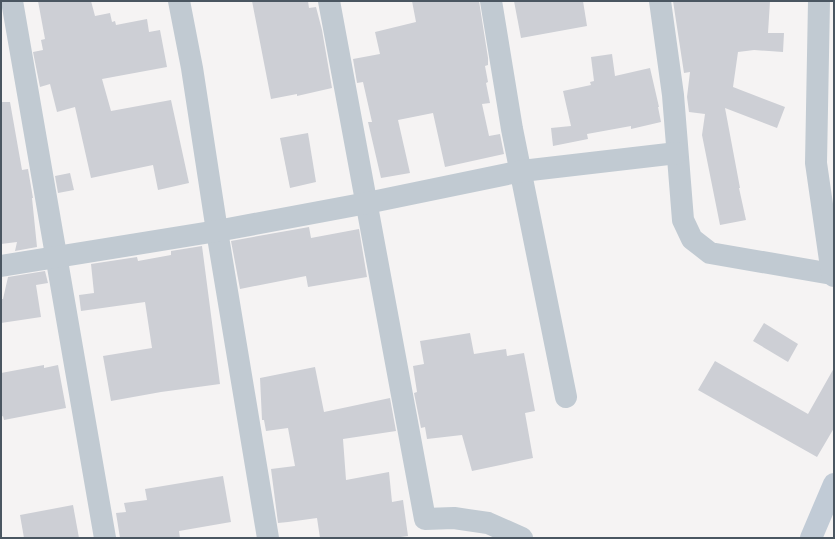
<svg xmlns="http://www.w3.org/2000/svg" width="835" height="539" font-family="Commissioner,sans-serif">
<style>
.building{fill:#cdcfd5}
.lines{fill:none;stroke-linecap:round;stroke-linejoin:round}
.minor{stroke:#c1cad2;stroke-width:22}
.secondary{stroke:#c1cbd6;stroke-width:22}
</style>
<rect width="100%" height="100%" fill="#f5f3f3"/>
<g class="building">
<polygon points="38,1 91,1 95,16 110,13 112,22 115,21 116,25 147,19 149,32 160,30 167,67 102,79 111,111 171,100 189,183 158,190 153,165 91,178 75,107 57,112 50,84 40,87 33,52 43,50 41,40 45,39"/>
<polygon points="252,1 308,1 309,8 316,7 322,30 332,88 297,96 297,94 271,99"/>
<polygon points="412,1 479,1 488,58 488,65 485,66 488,82 486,83 490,103 482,104 489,136 500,134 504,154 445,167 433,113 398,120 410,173 381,178 368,122 372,122 363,82 357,83 353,59 380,54 375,32 416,22"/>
<polygon points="514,1 583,1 587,26 521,38"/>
<polygon points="673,1 770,1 768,33 784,33 783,52 754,50 738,52 733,87 785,107 777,128 725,108 740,188 739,188 746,220 720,225 702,135 705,114 689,112 687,97 690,72 684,73"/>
<polygon points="612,54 615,76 650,68 659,107 658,107 661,122 631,129 631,126 587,134 588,139 553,146 551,128 571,126 563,91 591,85 590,82 594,81 591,57"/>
<polygon points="1,102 10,102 22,170 28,169 33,198 32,198 37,247 15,251 17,242 1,244"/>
<polygon points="308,133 316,182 290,188 280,138"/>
<polygon points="70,173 74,190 58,193 55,176"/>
<polygon points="309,227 311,238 359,229 367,277 308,287 306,276 240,289 231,241"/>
<polygon points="202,246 220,384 161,392 111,401 103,356 152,348 145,302 81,311 79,295 94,293 91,264 137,257 138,261 171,255 171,251"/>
<polygon points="45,271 48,283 36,285 41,317 1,323 1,299 3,299 8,277"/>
<polygon points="764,323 798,344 788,362 753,341"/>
<polygon points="470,333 474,354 506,349 507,356 524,353 535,411 525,413 533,458 472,471 462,435 427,439 425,427 421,428 414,393 417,392 413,366 424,364 420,341"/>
<polygon points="715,361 808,414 834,368 834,428 817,457 698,390"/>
<polygon points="44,365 44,368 58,365 66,408 4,420 3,416 1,417 1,373"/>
<polygon points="315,367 324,412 390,398 396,431 343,439 346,480 389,472 392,502 403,500 408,536 393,538 320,538 317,518 288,522 278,523 271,469 295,466 288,428 266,431 264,420 262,420 260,378"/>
<polygon points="223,476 231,522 179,531 180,538 120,538 116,513 126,512 124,503 147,500 145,489"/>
<polygon points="73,505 79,538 24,538 20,515"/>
</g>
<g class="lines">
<g class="minor">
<polyline points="12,1 105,538"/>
<polyline points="179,1 192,68 217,231 268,538"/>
<polyline points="329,1 425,519 454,518 488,523 522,538"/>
<polyline points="491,1 512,129 566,397"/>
<polyline points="660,1 673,95 683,220 692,239 710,253 832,274"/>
<polyline points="819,1 816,163 832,274 834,276"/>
<polyline points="1,266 217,231 367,203 522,171 677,153"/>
</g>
<polyline class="secondary" points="811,538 834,484"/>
</g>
<rect width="835" height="539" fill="none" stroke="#4a5661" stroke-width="4"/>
</svg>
